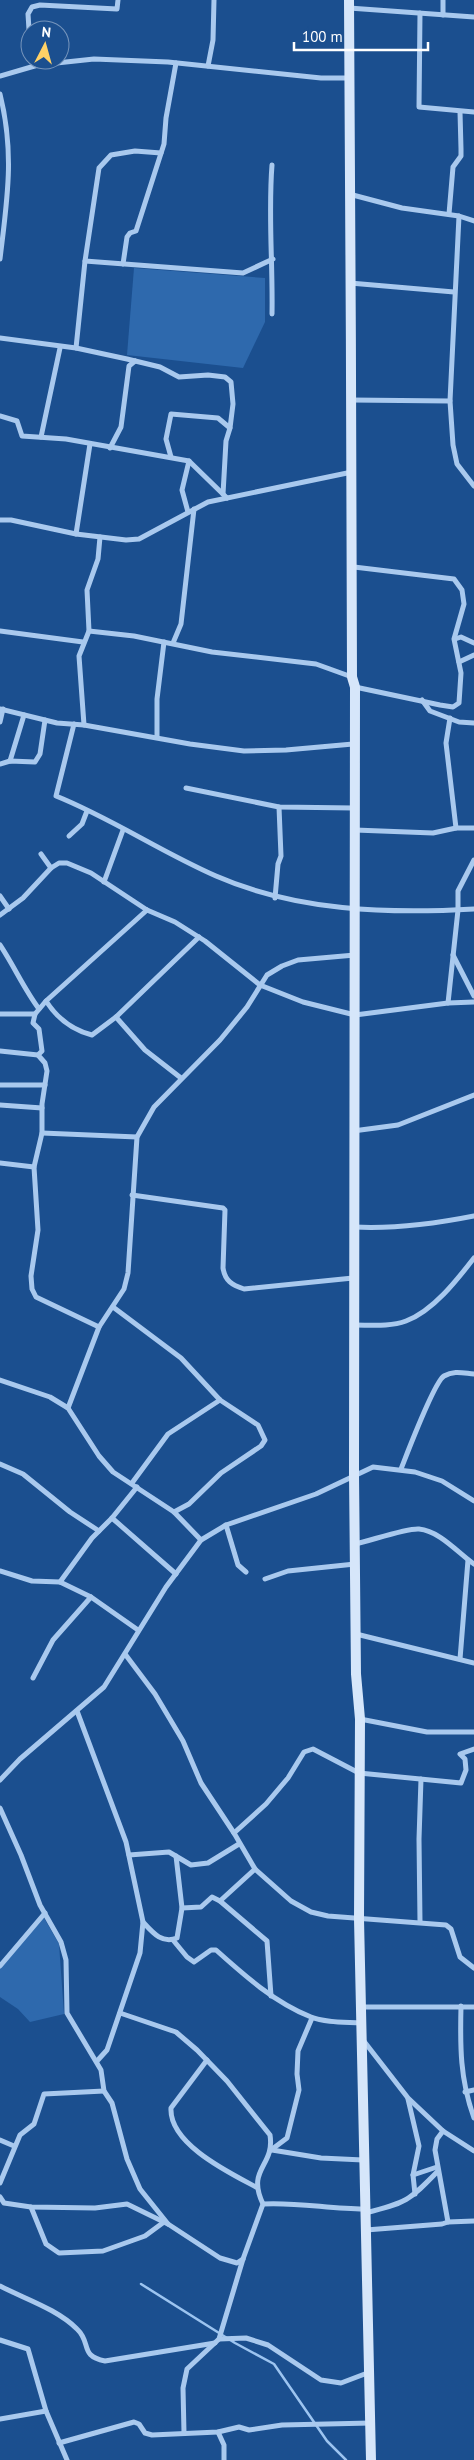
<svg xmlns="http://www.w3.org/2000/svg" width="474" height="2460" font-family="'PT Sans',sans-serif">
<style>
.green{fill:#2e69ad}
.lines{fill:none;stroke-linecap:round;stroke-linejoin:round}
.stream{stroke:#9cc4f0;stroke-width:2.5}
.street{stroke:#a9c9ee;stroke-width:5}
.secondary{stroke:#d6e6fa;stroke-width:10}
</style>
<rect width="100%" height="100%" fill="#1b4f8f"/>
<g class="green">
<polygon points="134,268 265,278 265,322 243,368 127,355"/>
<polygon points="44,1918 59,1944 64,2014 30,2022 18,2009 0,1997 0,1968"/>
</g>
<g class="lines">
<polyline class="stream" points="141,2284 235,2343 274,2364 327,2441 346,2460"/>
<g class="street">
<polyline points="349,8 474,17"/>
<polyline points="420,13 419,107 474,112"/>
<polyline points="443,15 443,0"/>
<polyline points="30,45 28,14 32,7 40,5 117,9 118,0"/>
<polyline points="208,66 213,40 214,0"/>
<polyline points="0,76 38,65 94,59 168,62 321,78 349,78"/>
<path d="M0,94C15,154 7,200 0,259"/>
<polyline points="349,194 402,208 459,216 474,221"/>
<polyline points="449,214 453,167 461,156 461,149 460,112"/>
<polyline points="459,216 450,401 453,445 457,464 474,486"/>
<polyline points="85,261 243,273 273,259"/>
<polyline points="123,264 127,237 130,233 136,231 164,144 166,118 176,63"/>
<polyline points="350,283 454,292"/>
<path d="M272,314C273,264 268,215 272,165"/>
<polyline points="0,338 76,348 127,359 160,367 179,377 208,375 225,377 231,382 233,404 230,428"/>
<polyline points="76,348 85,261 99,168 111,155 135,151 161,153"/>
<polyline points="351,400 450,401"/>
<polyline points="0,416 17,421 22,436 66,439 189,461 227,498"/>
<polyline points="41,437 60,348"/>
<polyline points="110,448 121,427 129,366 135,361"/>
<polyline points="171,457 166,439 171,414 218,418 230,428 226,441 223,494"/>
<polyline points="188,512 182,490 189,461"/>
<polyline points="0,520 11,520 76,534 126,540 139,539 208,502 352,472"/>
<polyline points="76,534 90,444"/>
<polyline points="354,567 454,579 462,590 464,604 454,639 461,673 459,703 453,707 440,705 355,687"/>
<polyline points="0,631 83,642"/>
<polyline points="89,631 134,636 212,652 316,664 352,677"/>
<polyline points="455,639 461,637 474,643"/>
<polyline points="173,643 181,624 194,509"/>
<polyline points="459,662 474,655"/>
<polyline points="422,700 430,711 459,722 474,723"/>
<polyline points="0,709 57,723 84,725 190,744 244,751 286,750 353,744"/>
<polyline points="450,718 446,743 456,828"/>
<polyline points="0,722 3,709"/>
<path d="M74,724L56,796C111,818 161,852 216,876C296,911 387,914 474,909"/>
<polyline points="84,725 79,656 89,631 87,590 98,559 100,537"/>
<polyline points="157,737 157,699 164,642"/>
<polyline points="10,761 24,715"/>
<polyline points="0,764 10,761 35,762 40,754 45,720"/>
<polyline points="186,788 279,807 354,808"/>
<polyline points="355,830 433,833 456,828 474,828"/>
<polyline points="69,836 82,824 87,811"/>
<polyline points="41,854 51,868"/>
<polyline points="104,882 123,830"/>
<polyline points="0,896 9,909"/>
<polyline points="275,898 278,864 281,856 279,807"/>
<polyline points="0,915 23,898 51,868 59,863 67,863 91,873 147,910 175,922 205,941 260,985 303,1002 355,1015 448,1003 474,1002"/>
<path d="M0,945C14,966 24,989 39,1009"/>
<polyline points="453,955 474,996"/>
<path d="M46,1001C57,1018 72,1030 92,1035L116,1017L199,937"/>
<polyline points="448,1003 458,910 458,891 474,860"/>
<polyline points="0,1014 35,1014"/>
<polyline points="116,1017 145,1050 181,1078"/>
<polyline points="0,1051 38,1055"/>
<polyline points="0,1085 45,1085"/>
<polyline points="0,1105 42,1108"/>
<polyline points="353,1131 398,1125 474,1095"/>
<polyline points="42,1133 137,1137"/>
<polyline points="0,1163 34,1167"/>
<path d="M132,1195L223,1208L225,1210L223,1268C225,1281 232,1285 244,1289L353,1278"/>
<path d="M354,1227C395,1229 434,1224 474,1216"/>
<polyline points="113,1307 181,1358 220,1400 258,1425 265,1440 261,1446 221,1473 189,1504 174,1512"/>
<path d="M355,1325C371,1325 390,1327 406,1321C433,1311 457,1280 474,1258"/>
<polyline points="99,1327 36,1297 32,1289 31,1276 38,1230 34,1167 42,1133 42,1104 47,1071 45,1063 38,1055 42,1051 39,1029 33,1023 35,1014 46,1001 147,910"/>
<polyline points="0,1380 50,1397 68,1408 99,1456 113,1472 174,1512 201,1540"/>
<polyline points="68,1408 99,1327 124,1289 128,1273 137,1137 154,1107 220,1040 247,1007 267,975 282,966 298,960 355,955"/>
<polyline points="0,1464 23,1474 70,1512 99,1531"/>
<path d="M401,1469C407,1454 434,1382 444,1376C454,1370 463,1373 474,1374"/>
<polyline points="132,1483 168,1434 220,1400"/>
<polyline points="112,1518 176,1574"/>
<polyline points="226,1525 238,1565 246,1572"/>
<path d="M355,1544C370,1541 406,1528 419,1529C440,1531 458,1553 474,1564"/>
<polyline points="0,1571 32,1581 60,1582 91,1597 138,1630"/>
<polyline points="265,1579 288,1571 355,1564"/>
<polyline points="60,1582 92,1538 112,1518 137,1487"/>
<polyline points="356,1634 474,1663"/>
<polyline points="125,1654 155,1694 183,1741 201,1783 234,1833 255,1869 291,1901 311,1912 328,1916 446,1925 451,1929 460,1957 474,1968"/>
<polyline points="460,1659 468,1560"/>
<polyline points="33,1678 53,1640 91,1597"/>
<polyline points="77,1711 126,1842 143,1922 140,1953 107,2050 97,2061"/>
<polyline points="360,1719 427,1732 474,1732"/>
<polyline points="0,1780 20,1759 104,1687 166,1587 201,1540 226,1525 316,1494 373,1467 415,1472 442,1481 474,1501"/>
<polyline points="0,1808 21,1855 40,1905 61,1942 66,1960 67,2013 101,2070 104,2091 112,2103 127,2159 140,2189 168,2224"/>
<polyline points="234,1833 266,1804 288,1778 304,1752 313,1749 359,1773 461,1783 466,1770 465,1759 460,1754 474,1749"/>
<polyline points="129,1855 169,1852 191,1865 208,1863 239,1844"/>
<polyline points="220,1901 267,1941 271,1996"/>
<polyline points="182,1908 201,1907 212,1897 220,1901 255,1869"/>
<path d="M143,1922C153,1933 162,1944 177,1938L182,1908L176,1856"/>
<polyline points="420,1922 419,1839 421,1779"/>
<path d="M173,1940L187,1957L194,1962L211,1950H216C245,1976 274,2002 311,2017C326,2023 345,2022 361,2023"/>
<polyline points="0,1966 45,1913"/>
<path d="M461,2006C460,2047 460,2079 474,2118"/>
<polyline points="361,2007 474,2007"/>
<path d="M120,2013L176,2032L197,2050L227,2081L270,2135C275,2167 246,2168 263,2204L243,2259L219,2339L187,2369L183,2388L184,2433"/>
<polyline points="363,2040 408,2098 443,2131 474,2151"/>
<path d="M207,2060L171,2108C169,2144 230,2173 256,2187"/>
<polyline points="465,2092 474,2090"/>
<polyline points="408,2099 419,2146 413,2175 415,2194"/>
<polyline points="443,2131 437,2139 435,2150 448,2222"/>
<polyline points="0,2140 14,2146"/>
<polyline points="271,2150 287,2138 299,2090 297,2074 298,2051 312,2018"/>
<polyline points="272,2150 321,2158 363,2160"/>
<polyline points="413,2175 437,2167"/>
<polyline points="0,2183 20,2135 34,2124 44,2094 104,2091"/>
<polyline points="0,2197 4,2203 31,2207 95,2208 127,2204 168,2224 220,2258 237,2263 243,2259"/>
<path d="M263,2204C297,2202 330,2209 364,2209"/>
<polyline points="31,2207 46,2244 59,2253 103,2251 145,2236 164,2222"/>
<path d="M365,2213C406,2203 409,2201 438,2171"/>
<polyline points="366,2230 442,2224 448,2222 474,2221"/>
<path d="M0,2286C25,2299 57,2309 77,2329C92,2343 79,2356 105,2361L215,2343"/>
<polyline points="219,2339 246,2338 268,2345 321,2380 341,2383 370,2372"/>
<polyline points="0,2340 28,2349 46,2411 67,2460"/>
<polyline points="0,2419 46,2411"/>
<polyline points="218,2432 224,2445 224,2460"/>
<polyline points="59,2443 134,2422 139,2424 145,2433 152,2435 218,2432 239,2427 249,2430 282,2425 371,2423"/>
</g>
<path class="secondary" d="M349,0C350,226 352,451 352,677L355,687L354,1474L356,1674L360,1719L359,1919L371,2460"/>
</g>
<g transform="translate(45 45) rotate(6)"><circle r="24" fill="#1b4f8f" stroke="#7695bc"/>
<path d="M0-4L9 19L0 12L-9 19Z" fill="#ffd166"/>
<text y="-8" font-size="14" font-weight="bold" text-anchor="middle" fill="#ffffff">N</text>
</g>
<path d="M294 42v8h134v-8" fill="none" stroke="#ffffff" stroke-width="2.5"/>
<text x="302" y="42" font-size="15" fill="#ffffff" stroke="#1b4f8f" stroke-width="4" paint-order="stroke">100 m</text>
</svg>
